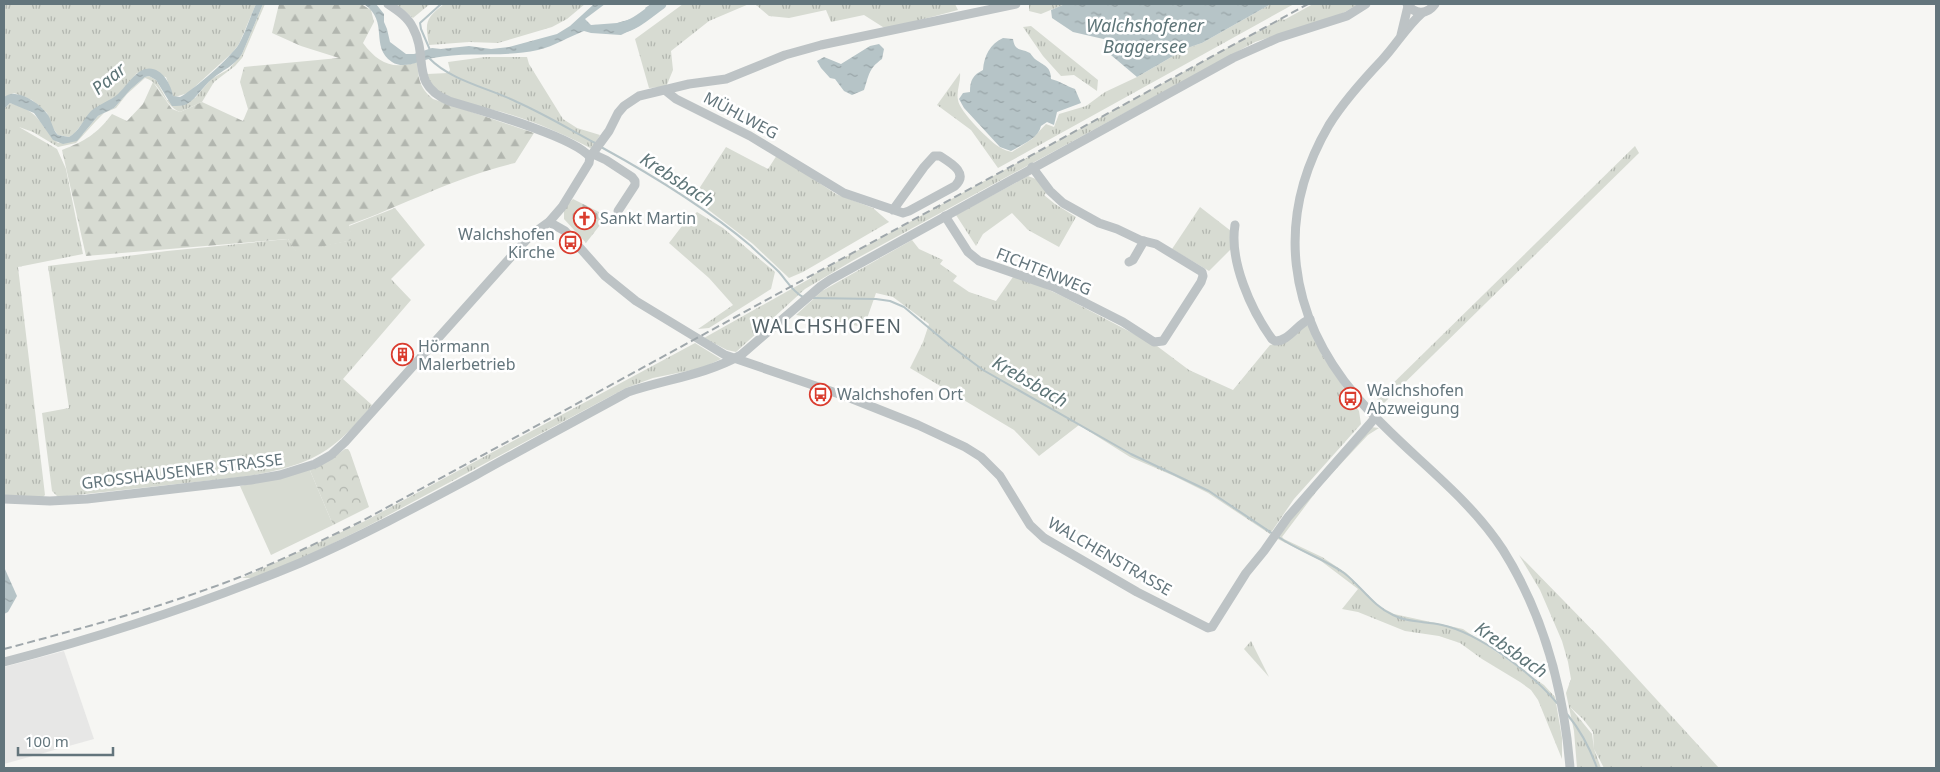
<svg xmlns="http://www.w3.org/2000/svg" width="1940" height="772" font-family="'Noto Sans',sans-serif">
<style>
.built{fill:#e7e7e6}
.grass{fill:url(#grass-tufts)}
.forest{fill:url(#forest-firs)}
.cemetery{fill:url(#cemetery-stones)}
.park{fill:url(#park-crowns)}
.pitch{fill:#d7dbd2}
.water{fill:url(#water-ripples)}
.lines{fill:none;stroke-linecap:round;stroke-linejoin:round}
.stream{stroke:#b6c4c7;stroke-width:2}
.river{stroke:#b6c4c7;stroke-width:11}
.minor{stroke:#bdc3c5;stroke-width:9}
.rail{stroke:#9fa7ab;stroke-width:2;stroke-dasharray:8 4;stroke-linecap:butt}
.labels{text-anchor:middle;stroke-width:5;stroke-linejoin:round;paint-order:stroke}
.street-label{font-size:16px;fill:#63757c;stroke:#fff}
.poi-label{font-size:16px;fill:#63757c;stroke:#fff;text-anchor:start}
.water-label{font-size:18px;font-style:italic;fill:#5e7578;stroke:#fff}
.quarter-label{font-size:19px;letter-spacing:1px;fill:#546268;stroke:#fff}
</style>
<defs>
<pattern id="grass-tufts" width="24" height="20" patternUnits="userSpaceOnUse" patternTransform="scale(1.25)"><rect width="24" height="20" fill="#d7dbd2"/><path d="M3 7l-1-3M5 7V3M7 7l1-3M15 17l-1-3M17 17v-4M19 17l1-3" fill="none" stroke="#b2b6af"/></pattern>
<pattern id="forest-firs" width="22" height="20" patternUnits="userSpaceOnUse" patternTransform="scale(1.25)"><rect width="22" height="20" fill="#d7dbd2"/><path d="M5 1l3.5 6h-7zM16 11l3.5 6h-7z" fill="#b2b6af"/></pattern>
<pattern id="cemetery-stones" width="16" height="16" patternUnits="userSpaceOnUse" patternTransform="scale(1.25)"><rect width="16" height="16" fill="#d7dbd2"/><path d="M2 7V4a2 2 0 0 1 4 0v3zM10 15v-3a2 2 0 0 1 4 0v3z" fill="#b2b6af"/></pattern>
<pattern id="park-crowns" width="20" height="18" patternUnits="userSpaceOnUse" patternTransform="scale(1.25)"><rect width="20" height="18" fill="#d7dbd2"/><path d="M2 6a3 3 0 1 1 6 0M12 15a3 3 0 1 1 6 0" fill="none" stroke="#b2b6af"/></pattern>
<pattern id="water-ripples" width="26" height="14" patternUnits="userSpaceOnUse" patternTransform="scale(1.25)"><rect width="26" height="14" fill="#b6c4c7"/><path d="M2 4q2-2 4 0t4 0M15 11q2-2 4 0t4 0" fill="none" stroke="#98a4a7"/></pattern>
</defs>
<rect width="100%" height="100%" fill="#f6f6f3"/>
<polygon class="built" points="64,651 94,739 4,764 4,667"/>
<g class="grass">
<polygon points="4,4 256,4 239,44 233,52 188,93 175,97 173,96 166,77 137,73 117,96 91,112 74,134 69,137 58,135 50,124 47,113 32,100 14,93 4,97"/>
<path d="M263,4H265L242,58L235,66L214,82L202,102L180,112C163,105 161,82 145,78L127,94L116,108L104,113L96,121L76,143L58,147L33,132L19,127L57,149L66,169L83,254L18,267L45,495L43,497L4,495V109L10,103C41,112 38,123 58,143L83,134L98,116L114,108L131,89L145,77L149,76L156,80L167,100L195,98L211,79L229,69L242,54Z"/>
<polygon points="396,4 430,4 413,18"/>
<path d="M444,4H585L567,19L552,27L498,43L469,42L429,45C425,22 425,19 444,4Z"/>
<polygon points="683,4 749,4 709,21 671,51 673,70 666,87 649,88 635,39"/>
<polygon points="755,4 955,4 958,10 886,29 864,15 831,22 826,10 789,18 769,16"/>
<polygon points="1029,4 1065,4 1041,14 1029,11"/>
<path d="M1271,4H1294L998,168L971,130L937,105L960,73C961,82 956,91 958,100C959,111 991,143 1001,148C1004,150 1008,151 1012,152L1032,139L1046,124L1054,127L1059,114L1086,106L1105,92L1137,77L1187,48L1202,43Z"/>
<polygon points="1313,4 1358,4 1345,12 1330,18 1255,42 852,261 805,289 736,352 727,350 704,338 811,278 811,276 1282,18 1284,20"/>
<polygon points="1031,26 1098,80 1097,91 1074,75 1061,76 1043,56 1023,27"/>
<path d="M485,57H527L529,64L563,119L577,128L600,135L592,149C564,134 533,121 502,112C483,107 458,103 440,92C433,88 430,81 427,74L448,73L450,70L448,62Z"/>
<polygon points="1635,146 1639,153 1382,405 1377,399"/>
<polygon points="726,147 768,169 777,155 836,194 873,208 889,222 803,272 789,278 753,244 693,198"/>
<polygon points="1028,176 1036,179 1047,192 1044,195 1055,204 1076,217 1059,247 1028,230 1012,213 983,234 976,246 956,215"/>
<polygon points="1200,207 1231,231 1231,249 1209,271 1172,249"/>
<path d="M395,208L425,245L391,279L411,300L343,379L372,405C332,454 312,464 250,476L58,497L52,491L42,413L69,408L48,266L167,251L288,239L296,251L352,240L349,226Z"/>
<polygon points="697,212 723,228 775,272 771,289 709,328 698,329 733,305 709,278 669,243 682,226"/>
<polygon points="912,240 919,249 943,260 940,264 957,276 953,281 969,292 996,301 1013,277 1032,282 1062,296 1157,346 1189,370 1233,390 1270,345 1282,343 1306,324 1309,327 1322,355 1359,411 1361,424 1294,499 1270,534 1208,493 1174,476 1130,457 1079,425 1039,456 1014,430 910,368 923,342 929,324 893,297 876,293 864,327 796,315 822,291"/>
<polygon points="695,343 721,359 702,368 653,378 626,388 366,527 301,559 252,578 242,578 365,521"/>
<polygon points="1371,427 1379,428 1368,435 1322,484 1282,537 1284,539 1322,557 1346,573 1379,606 1394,614 1463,629 1544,685 1555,697 1562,738 1562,759 1538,700 1531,690 1520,682 1482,659 1460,643 1439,636 1405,631 1358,612 1342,609 1358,589 1321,561 1276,538 1301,500"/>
<polygon points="1519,555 1604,642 1719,768 1604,768 1594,749 1593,732 1583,719 1570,707 1592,734 1594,749 1601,768 1577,768 1574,731 1566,693 1571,679 1568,662 1562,641 1540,590"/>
<polygon points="1251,641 1269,677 1244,649"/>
</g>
<path class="forest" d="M279,4H361L371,10L374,22L363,43C378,63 392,70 417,62C419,80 419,87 433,99L534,133L515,163C458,176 404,205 349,225L353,240L296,252L288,239L86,256L62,150C85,141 97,134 112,114L127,121L143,104L153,82L172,109L180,112L202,102L243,121L248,109L240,82L244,67L339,58L301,46L272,33Z"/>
<polygon class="cemetery" points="573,199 607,216 586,243 564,219 564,208"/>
<polygon class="park" points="345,449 348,449 350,452 369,507 333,525 309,468 334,457"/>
<polygon class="pitch" points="309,468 333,525 271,555 240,486 279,478"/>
<g class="water">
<path d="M256,4H263L242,54C233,67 224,69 212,79C203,86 198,97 187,104C183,106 177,106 172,106L156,80L149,76L145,77L131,89L114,108L98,116L77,141L63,144L53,140L34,113L10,103L4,109V97C7,95 12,93 15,94C27,95 41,105 48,115C52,121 52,129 58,135L69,137C80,131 83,119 91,111C99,104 110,101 118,94C125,87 131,78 139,72C157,60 171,82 173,96L180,97C194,90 231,57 239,44C246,31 250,17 256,4Z"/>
<path d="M364,4H376L384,14V22L387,29L390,42L406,54H414L432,48L441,49L469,46L491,49L509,47L557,34L570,26L594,4H605L585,19L591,25L617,23L631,19L637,27L621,35L591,33L584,31C568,37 555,46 538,50C503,58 468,51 433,58C421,60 404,70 392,62C369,46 390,22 364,4Z"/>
<polygon points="651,4 666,4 651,15 645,8"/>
<polygon points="1065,4 1271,4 1202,43 1187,48 1137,77 1111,55 1115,46 1112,41 1073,32 1052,18 1051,10"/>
<path d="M1003,38L1013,39C1015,52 1021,48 1030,53C1030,53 1034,58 1035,59C1044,66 1051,66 1051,79C1060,81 1066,86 1075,89L1081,103L1057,112L1054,125L1047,122L1041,126C1038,139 1021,145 1011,151L1000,147L964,108L959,99L963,93L970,92C970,80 973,75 983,70C984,56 990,44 1003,38Z"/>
<path d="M879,44L884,49L882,59C868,69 869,76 864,90L852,95L844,91L835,79L830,78L821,68L817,61L824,57L841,64L870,46Z"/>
<polygon points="4,567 17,596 8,612 4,614"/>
</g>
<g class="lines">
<g class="stream">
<polyline points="430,50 421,29 420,23 441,4"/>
<path d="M429,58C451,81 489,88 517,102C544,114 569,129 595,143"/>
<path d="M601,147C654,176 705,207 751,246C760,255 770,263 779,272C787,281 792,291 803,297"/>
<polyline points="812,298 876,299 890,301 904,307 947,343 983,370 1131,454 1209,491 1273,534"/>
<path d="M1277,536C1298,551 1323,558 1344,573C1361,586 1373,606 1393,615C1408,623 1425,621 1442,625C1479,633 1533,674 1557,703"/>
<path d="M1567,714C1581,731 1590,748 1597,768"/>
</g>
<path class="river" d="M620,28C635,26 649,12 661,4"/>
<g class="minor">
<path d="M388,4C397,10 408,17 413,28C429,57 409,84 449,101C479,110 573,136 590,157"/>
<path d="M1407,4C1415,15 1427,15 1435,4"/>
<path d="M1422,13C1407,26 1396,45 1382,60C1363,80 1344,101 1329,125C1274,219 1288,315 1356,396C1402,451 1464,490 1503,550C1545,617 1564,691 1570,768"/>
<polyline points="1401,35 1408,6"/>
<path d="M666,91L676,99L750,136L844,193L903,213L909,211L955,186C969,173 951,163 940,156H934L924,167L893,210"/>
<polyline points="593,154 606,160 632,177 635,181 635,185 618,211"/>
<polyline points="945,216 968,252 979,261 1054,287 1123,322 1154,342 1163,341 1201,282 1203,276 1202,272 1156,244 1140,240 1117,229 1099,223 1063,203 1050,191 1032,167"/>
<polyline points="549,222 565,231 605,276 636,301 725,355 845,396 918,425 965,447 981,457 1000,476 1030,525 1044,538 1137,592 1208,628 1212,627 1246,573 1264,551 1288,517 1375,418"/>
<path d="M1235,225C1229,261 1251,310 1272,339L1275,341C1288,342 1297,324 1310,319"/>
<polyline points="1129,262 1133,260 1144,241"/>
<polyline points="4,499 50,501 87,499 251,480 280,475 315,464 331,455 345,442 518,249 531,235 549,222 562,207 589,163 590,157 609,131 618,113 624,106 639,96 689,84 726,79 785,55 821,45 1016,4"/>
<path d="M4,662C104,636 204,603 300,563C360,537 418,506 476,475C526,447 577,420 628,392C667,379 705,375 741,355L821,286L830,280L1233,58L1278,38L1347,16L1366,4"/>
</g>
<path class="rail" d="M4,649C83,628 163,607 240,577C282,560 323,540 364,520L1308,4"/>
</g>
<defs>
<symbol id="church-ring" viewBox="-11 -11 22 22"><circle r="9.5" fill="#fff" stroke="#da3d2f" stroke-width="1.5"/><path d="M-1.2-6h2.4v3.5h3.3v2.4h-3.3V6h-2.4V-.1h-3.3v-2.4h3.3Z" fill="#da3d2f"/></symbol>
<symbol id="bus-ring" viewBox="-11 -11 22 22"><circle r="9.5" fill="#fff" stroke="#da3d2f" stroke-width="1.5"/><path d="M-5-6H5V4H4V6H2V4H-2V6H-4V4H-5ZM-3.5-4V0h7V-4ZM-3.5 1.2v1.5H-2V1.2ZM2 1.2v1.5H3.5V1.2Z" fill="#da3d2f"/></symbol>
<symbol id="building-ring" viewBox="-11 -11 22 22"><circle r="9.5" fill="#fff" stroke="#da3d2f" stroke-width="1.5"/><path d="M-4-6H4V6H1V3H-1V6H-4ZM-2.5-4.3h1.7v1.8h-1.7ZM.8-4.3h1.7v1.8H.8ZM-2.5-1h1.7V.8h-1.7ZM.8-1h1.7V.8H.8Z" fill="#da3d2f"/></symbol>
</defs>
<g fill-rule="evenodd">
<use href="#church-ring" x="572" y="206" width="25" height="25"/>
<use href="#bus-ring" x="558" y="230" width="25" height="25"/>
<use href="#building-ring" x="390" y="342" width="25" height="25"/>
<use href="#bus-ring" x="808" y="382" width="25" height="25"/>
<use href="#bus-ring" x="1338" y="386" width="25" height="25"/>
</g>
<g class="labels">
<g class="street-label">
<text transform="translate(741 115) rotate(28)" y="6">MÜHLWEG</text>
<text transform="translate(1044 271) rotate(22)" y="6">FICHTENWEG</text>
<text transform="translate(182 471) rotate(-7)" y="6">GROSSHAUSENER STRASSE</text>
<text transform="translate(1110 556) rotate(30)" y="6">WALCHENSTRASSE</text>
</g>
<g class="poi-label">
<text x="600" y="224">Sankt Martin</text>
<text x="555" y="240" text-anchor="end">Walchshofen<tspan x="555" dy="18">Kirche</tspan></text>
<text x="418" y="352">Hörmann<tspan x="418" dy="18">Malerbetrieb</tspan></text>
<text x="1367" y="396">Walchshofen<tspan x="1367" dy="18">Abzweigung</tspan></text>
<text x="837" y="400">Walchshofen Ort</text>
</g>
<g class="water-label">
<text x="1145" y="32">Walchshofener<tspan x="1145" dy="21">Baggersee</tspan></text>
<text transform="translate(109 79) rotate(-40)" y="6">Paar</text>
<text transform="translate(677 180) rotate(33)" y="6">Krebsbach</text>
<text transform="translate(1030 382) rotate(30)" y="6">Krebsbach</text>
<text transform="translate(1511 650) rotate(35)" y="6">Krebsbach</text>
</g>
<g class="quarter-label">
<text x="827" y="333">WALCHSHOFEN</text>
</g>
</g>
<rect width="1940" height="772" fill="none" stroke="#63757c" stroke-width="10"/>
<path d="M18 747v8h95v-8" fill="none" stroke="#63757c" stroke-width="2.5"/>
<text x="25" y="747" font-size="15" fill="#63757c" stroke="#ffffff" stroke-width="4" paint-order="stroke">100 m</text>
</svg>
